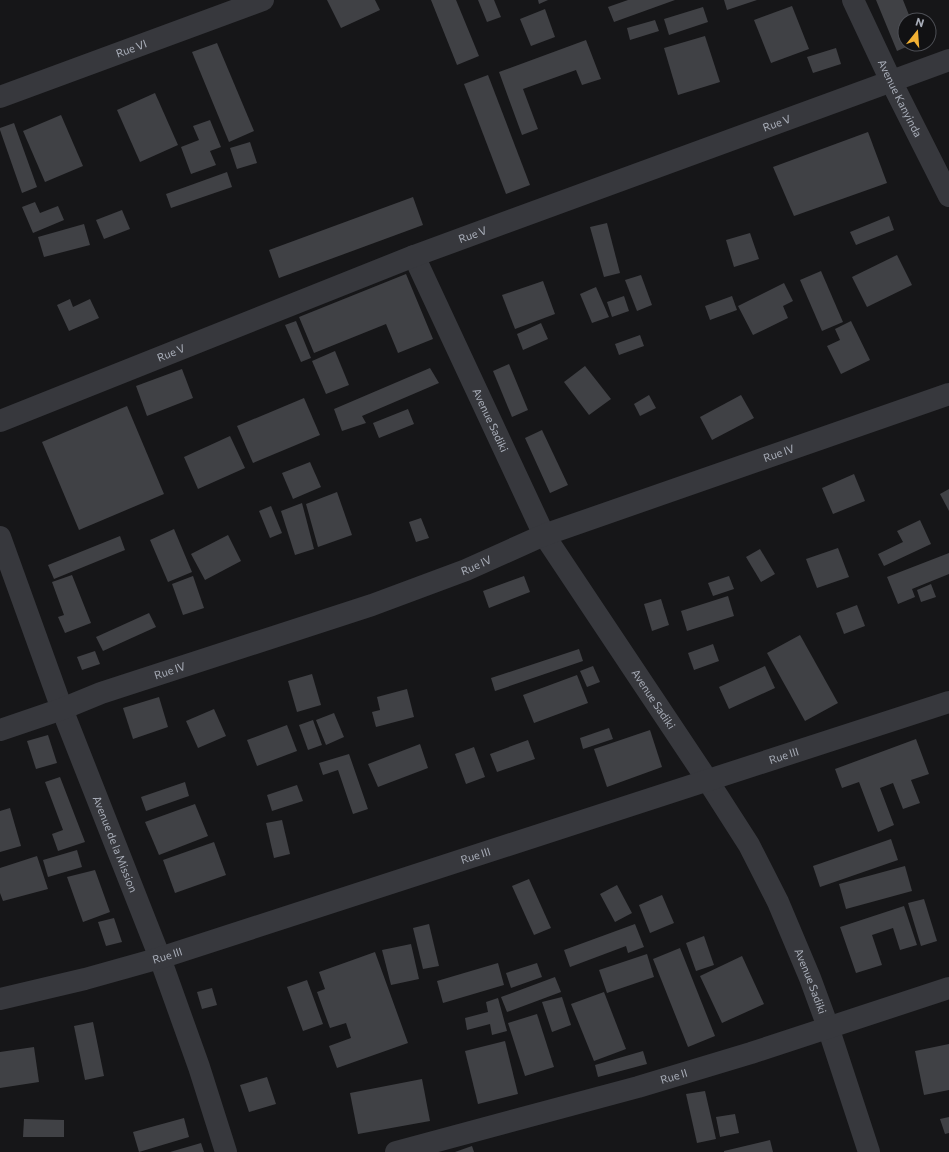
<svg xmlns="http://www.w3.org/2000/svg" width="949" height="1152" font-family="Commissioner,sans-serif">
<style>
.building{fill:#404145}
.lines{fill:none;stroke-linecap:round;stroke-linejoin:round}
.minor{stroke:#37383d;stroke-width:22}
.labels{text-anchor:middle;stroke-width:3.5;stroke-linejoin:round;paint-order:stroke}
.street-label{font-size:11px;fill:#a8adb8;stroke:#111113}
</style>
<rect width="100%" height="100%" fill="#161618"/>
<g class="building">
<polygon points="327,0 375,0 380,10 341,28"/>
<polygon points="431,0 456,0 479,56 457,65"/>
<polygon points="478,0 494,0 501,17 487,22"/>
<polygon points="538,0 548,0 539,4"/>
<polygon points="628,0 675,0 614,22 608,7"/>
<polygon points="724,0 757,0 727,10"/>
<polygon points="876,0 903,0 911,20 905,20 905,44 913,44 897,51"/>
<polygon points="792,6 809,49 771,63 754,20"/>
<polygon points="703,7 708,22 669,35 664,19"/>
<polygon points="545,9 555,37 531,46 520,19"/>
<polygon points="655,20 659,31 630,40 627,28"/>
<polygon points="705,36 720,82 678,95 664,48"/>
<polygon points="586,40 601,79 582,85 576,70 523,89 538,129 522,135 499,72"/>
<polygon points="217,43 254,131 229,142 192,52"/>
<polygon points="836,48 841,64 813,73 807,57"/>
<polygon points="488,75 530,185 506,194 464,84"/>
<polygon points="155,93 178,145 140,162 117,110"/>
<polygon points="61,115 83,166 45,182 23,131"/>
<polygon points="210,120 221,147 210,151 216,165 191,174 181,147 199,140 193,126"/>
<polygon points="14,123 37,187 22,193 0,130 0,128"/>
<polygon points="868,132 887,183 794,216 773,167"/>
<polygon points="250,142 257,163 237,169 230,148"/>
<polygon points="227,172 232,187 171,208 166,194"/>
<polygon points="413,197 423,225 279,278 269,250"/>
<polygon points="35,202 40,213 58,206 64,220 33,233 22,207"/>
<polygon points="122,210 130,229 104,239 96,220"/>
<polygon points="889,216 894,230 856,245 850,232"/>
<polygon points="607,223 620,273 604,277 590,227"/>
<polygon points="84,224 90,245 44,257 38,237"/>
<polygon points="750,233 759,259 734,267 726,240"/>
<polygon points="897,255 912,285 867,307 852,277"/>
<polygon points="821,271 843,322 822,331 800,280"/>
<polygon points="406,274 433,339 398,353 386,324 314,353 299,317"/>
<polygon points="641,275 652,305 637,311 625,280"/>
<polygon points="543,281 555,314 515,329 502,295"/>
<polygon points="784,283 793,301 783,306 788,318 753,335 738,306"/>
<polygon points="596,287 609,317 592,323 580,294"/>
<polygon points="624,296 629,311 612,317 607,302"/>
<polygon points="732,296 737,310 710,320 705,306"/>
<polygon points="70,299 73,307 90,299 99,318 69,331 57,305"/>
<polygon points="296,321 311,358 301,362 285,325"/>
<polygon points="851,321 870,360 841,374 827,346 840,340 835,329"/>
<polygon points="541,323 548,339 523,350 517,334"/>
<polygon points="640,335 644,346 619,355 615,344"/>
<polygon points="335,351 349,385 326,394 312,361"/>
<polygon points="509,364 528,410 512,417 493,371"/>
<polygon points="585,366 611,399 589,415 564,382"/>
<polygon points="430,368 439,383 362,416 366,423 342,431 334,409"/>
<polygon points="182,369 193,398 147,416 136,386"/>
<polygon points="649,395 656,408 640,416 634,404"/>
<polygon points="741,395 754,418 712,440 700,417"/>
<polygon points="304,398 320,435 253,463 237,426"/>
<polygon points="127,406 164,494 79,530 42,442"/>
<polygon points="408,409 414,424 379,438 373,423"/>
<polygon points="542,430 568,485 550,493 525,438"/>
<polygon points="230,436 245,468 198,489 184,457"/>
<polygon points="310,462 321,487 293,499 282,473"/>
<polygon points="854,474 865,501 833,514 822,488"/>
<polygon points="949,489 949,511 940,494"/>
<polygon points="337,492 352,535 318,547 306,504"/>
<polygon points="302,503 314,549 295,555 281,511"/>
<polygon points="271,506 282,533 270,538 259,511"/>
<polygon points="421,518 429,538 416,542 409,522"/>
<polygon points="920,520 931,544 884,566 878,554 903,542 897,531"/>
<polygon points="174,529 192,572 168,582 150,540"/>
<polygon points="228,535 241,561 205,580 191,554"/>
<polygon points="120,536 125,550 54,579 48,565"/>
<polygon points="838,548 849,577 817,588 806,559"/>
<polygon points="760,549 775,574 761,582 746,557"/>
<polygon points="949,553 949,574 912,589 915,597 898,604 887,577"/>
<polygon points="72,575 91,623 65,633 58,617 64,615 52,582"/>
<polygon points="193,576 204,608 183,615 172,584"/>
<polygon points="524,576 530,592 489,608 483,591"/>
<polygon points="729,576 734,589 713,596 708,583"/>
<polygon points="931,584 936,597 921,602 917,590"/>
<polygon points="728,596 734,616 687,631 681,611"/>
<polygon points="661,599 669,625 652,631 644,604"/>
<polygon points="857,605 865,626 844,634 836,613"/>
<polygon points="149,613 156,627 103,651 96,637"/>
<polygon points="800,635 838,703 805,721 767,653"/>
<polygon points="713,644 719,661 694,670 688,653"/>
<polygon points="579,649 583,661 495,691 491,678"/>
<polygon points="95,651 100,664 82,670 77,657"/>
<polygon points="593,666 600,682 587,687 580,671"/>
<polygon points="765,666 775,688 729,709 719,687"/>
<polygon points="312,674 321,705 297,712 288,681"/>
<polygon points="577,675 588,703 534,723 523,695"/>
<polygon points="407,689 414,717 376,727 372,712 380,710 377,697"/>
<polygon points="159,697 168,727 133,739 123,708"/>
<polygon points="214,709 226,736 198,748 186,721"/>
<polygon points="334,713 344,737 326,745 316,720"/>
<polygon points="313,720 322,745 308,750 299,725"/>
<polygon points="287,725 297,751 257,766 247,740"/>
<polygon points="609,728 613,739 583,749 580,738"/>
<polygon points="650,730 662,767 607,787 594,749"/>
<polygon points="48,735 57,763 36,769 27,741"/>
<polygon points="916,739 929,774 911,780 920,803 903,809 893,783 880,788 894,825 878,832 859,782 842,788 835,769"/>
<polygon points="528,740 535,759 497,772 490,754"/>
<polygon points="420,744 428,768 378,787 368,764"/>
<polygon points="474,747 485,777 466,784 455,754"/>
<polygon points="349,754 368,809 353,814 338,770 323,775 319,763"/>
<polygon points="60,777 85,842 58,851 52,834 63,830 45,782"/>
<polygon points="185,782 189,796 146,811 141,797"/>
<polygon points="297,785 303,801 272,811 267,795"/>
<polygon points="195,804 208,836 159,855 145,822"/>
<polygon points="10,808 21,846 0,852 0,811"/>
<polygon points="282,820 290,854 274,858 266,823"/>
<polygon points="891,839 898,860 820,887 813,866"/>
<polygon points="214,842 226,875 175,893 163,860"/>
<polygon points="77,850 82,867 48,877 43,860"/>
<polygon points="37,856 48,889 3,901 0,893 0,868"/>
<polygon points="905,866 912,891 846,909 839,884"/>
<polygon points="95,870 110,912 83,922 67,877"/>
<polygon points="529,879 551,928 534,935 512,886"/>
<polygon points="617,885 632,913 615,922 600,894"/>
<polygon points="662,895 674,923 650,933 639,905"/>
<polygon points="924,899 937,941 921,946 908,903"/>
<polygon points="904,906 917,945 900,950 893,928 872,935 882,965 856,973 840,927"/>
<polygon points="114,918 122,942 106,946 98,922"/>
<polygon points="429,924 439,966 423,969 413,928"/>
<polygon points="635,924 644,947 628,953 626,946 570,967 564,950"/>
<polygon points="704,936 714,965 696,971 686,943"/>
<polygon points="411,944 419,979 391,985 382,950"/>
<polygon points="680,948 715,1036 688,1047 653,959"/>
<polygon points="375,952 408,1043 337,1068 329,1046 351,1038 346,1023 330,1028 317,992 325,989 319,972"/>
<polygon points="647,954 654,977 607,993 599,970"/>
<polygon points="742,956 764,1004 722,1023 700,976"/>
<polygon points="498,963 504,985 443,1003 437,981"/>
<polygon points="537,963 542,977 511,988 506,973"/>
<polygon points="555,977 561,992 507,1012 501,997"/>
<polygon points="307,980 323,1024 303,1031 287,987"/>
<polygon points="212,988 217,1005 202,1009 197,992"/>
<polygon points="604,992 626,1049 594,1061 571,1004"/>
<polygon points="562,997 571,1025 552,1032 542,1002"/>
<polygon points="498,998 507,1031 492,1035 490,1024 467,1030 465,1018 488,1012 486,1002"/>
<polygon points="537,1014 554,1067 525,1076 508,1023"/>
<polygon points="93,1022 104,1076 85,1080 74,1026"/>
<polygon points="505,1041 518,1094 478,1104 465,1051"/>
<polygon points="949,1044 949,1090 924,1095 915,1051"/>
<polygon points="34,1047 39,1082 0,1088 0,1052"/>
<polygon points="643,1051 647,1064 598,1077 595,1065"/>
<polygon points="267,1077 276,1104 249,1112 240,1085"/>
<polygon points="422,1079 430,1121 358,1134 350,1093"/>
<polygon points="705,1091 716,1139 697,1143 686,1094"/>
<polygon points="735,1114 739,1133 720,1137 716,1117"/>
<polygon points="949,1117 949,1133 945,1134 940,1119"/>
<polygon points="184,1118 189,1137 139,1152 133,1132"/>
<polygon points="24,1119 64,1120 64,1137 23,1137"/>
<polygon points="770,1140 773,1152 724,1152 724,1151"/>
<polygon points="201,1143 204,1152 170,1152"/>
<polygon points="472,1146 474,1152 455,1152"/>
</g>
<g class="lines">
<g class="minor">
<path id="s1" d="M853,0L891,81L949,196"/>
<path id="s2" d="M0,97L263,0"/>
<path id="s3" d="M414,256L544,535L708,781L749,845L778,902L810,978L828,1027L869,1152"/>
<path id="s4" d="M0,421L414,256L949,60"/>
<path id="s5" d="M0,537L62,709L160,958L199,1067L226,1152"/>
<path id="s6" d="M0,730L62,709L101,693L372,605L466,570L544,535L949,394"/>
<path id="s7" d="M0,999L85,979L160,958L949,702"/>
<path id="s8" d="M396,1152L638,1087L751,1053L949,988"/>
</g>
</g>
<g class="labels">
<g class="street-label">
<text dy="4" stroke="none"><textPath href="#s2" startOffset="140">Rue VI</textPath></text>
<text dy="4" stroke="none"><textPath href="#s1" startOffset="109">Avenue Kanyinda</textPath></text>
<text dy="4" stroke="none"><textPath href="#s4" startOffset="832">Rue V</textPath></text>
<text dy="4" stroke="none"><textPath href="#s4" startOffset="508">Rue V</textPath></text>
<text dy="4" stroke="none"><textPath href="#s4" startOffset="184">Rue V</textPath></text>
<text dy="4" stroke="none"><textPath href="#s3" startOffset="181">Avenue Sadiki</textPath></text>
<text dy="4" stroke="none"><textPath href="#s6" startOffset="827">Rue IV</textPath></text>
<text dy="4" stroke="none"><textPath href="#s6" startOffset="504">Rue IV</textPath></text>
<text dy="4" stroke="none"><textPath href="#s6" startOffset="180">Rue IV</textPath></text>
<text dy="4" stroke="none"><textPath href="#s3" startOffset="505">Avenue Sadiki</textPath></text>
<text dy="4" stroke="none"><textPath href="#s7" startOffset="821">Rue III</textPath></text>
<text dy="4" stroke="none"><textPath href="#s5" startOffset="328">Avenue de la Mission</textPath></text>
<text dy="4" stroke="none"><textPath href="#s7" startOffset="497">Rue III</textPath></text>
<text dy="4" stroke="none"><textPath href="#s7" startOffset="173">Rue III</textPath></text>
<text dy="4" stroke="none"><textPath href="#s3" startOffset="829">Avenue Sadiki</textPath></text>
<text dy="4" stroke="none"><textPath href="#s8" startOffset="288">Rue II</textPath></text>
</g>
</g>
<g transform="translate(917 32) rotate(17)"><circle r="19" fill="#111113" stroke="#4d4f55"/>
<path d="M0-3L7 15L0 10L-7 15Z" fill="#f2b134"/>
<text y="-6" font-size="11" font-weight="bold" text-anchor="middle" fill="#a8adb8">N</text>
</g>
</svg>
